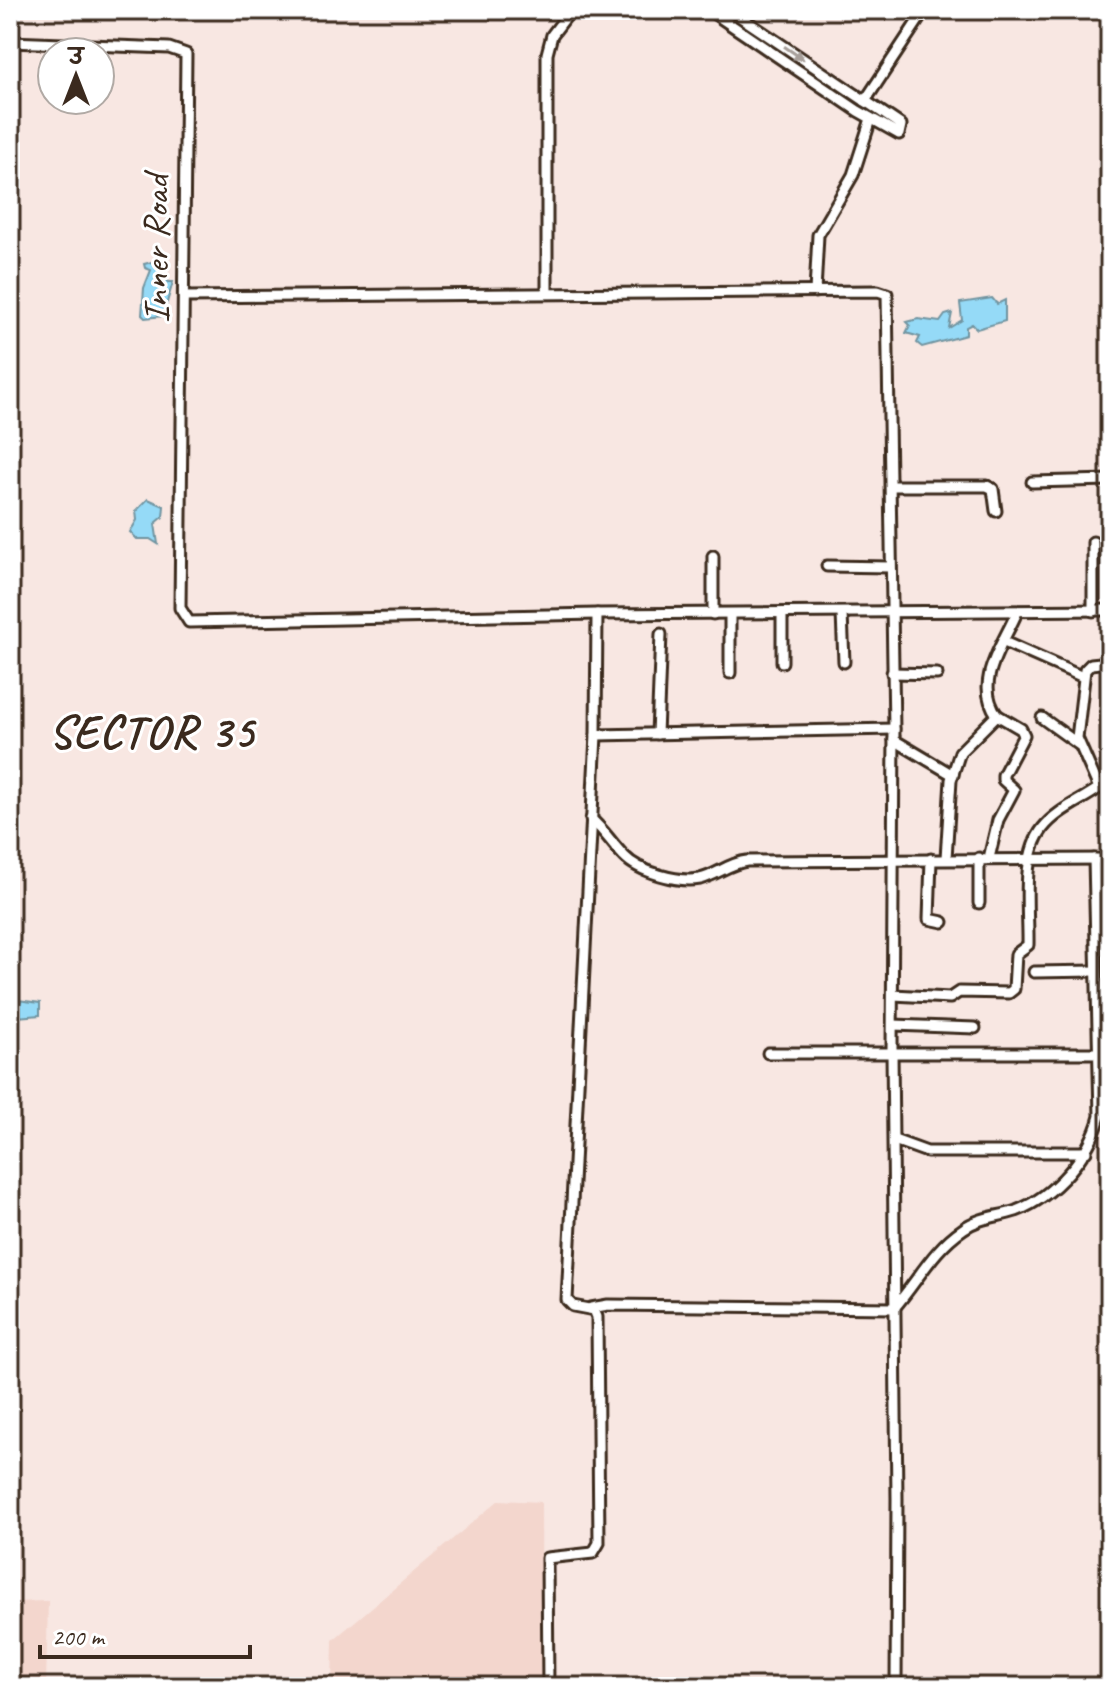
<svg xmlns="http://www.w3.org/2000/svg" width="1120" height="1697" font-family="Caveat,'Playpen Sans Deva',sans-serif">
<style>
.built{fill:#f3d6cd}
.water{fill:#95daf7;stroke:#7194a0;stroke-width:2}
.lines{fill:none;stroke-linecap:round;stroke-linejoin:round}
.minor-casing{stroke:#3b2a1e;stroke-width:15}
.minor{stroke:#fff;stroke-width:9}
.oneway{fill:#a79f9a}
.labels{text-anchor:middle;stroke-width:6;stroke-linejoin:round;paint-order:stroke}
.street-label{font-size:38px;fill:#3b2a1e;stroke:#fff}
.district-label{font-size:46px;font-weight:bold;letter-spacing:2px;fill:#3b2a1e;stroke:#fff}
</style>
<rect width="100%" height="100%" fill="#f8e7e2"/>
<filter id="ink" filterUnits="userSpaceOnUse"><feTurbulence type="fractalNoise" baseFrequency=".0125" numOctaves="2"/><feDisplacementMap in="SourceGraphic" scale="16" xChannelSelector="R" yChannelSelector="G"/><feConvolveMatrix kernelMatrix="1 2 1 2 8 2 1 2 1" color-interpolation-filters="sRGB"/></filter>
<g filter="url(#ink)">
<g class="built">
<polygon points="499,1500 541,1502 542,1687 332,1687 333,1640"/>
<polygon points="48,1601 46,1687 10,1687 10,1602"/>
</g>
<g class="water">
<polygon points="167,258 163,269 168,282 173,282 163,316 145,318 142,315 144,288 151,270 145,268 144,264"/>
<polygon points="992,298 997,304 1005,300 1005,321 977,329 972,324 966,327 966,335 922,347 917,343 920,337 906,333 910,325 907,322 918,319 940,322 945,315 952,313 949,328 962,320 960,303"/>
<polygon points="148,499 164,506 163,517 155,524 158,544 150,539 137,539 130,532 137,520 136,511"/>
<polygon points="10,999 40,1003 40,1015 17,1017 10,1011"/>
</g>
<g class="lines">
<defs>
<g id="minor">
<polyline points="709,10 858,111 899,134 901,125 730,10"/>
<polyline points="10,42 169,48 186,54 180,608 189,622 597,614 1110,610"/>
<polyline points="865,101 925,10"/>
<polyline points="815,292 818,235 853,175 871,119"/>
<polyline points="547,293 547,54 552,35 571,10"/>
<polyline points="185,297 878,291 887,294 894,729 892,1051 897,1499 896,1687"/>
<polyline points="1032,482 1110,480"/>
<polyline points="891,486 987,486 993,489 996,511"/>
<polyline points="713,556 713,614"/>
<polyline points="827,566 890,567"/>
<polyline points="1093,611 1093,542"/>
<polyline points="782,614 782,662"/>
<polyline points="842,614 844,662"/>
<polyline points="1004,642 1083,677"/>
<polyline points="730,673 730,614"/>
<polyline points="892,673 937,674"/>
<polyline points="1042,718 1078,744"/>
<polyline points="657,734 661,634"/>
<polyline points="596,735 894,729"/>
<polyline points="894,740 953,775"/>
<path d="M591,819C604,830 612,844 624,856C639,872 678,883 700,879C717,875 729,863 747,861L1110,859"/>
<path d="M946,858L951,780L960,752L997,715C973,682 1003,645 1017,612"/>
<polyline points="979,858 979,903"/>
<polyline points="989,858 998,820 1014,790 1003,780 1003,775 1024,735 1021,729 997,715"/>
<polyline points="931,859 929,919 943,922"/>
<polyline points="1034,972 1096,971"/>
<path d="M893,995L950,998L959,992L1009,993L1014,989L1016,954L1028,945C1029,910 1020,857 1043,828C1057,810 1081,801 1099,788L1077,738L1085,670L1091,664L1110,662"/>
<polyline points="893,1025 975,1028"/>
<polyline points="768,1053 1097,1053"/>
<polyline points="894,1140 927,1152 1086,1152"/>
<path d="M591,1308L608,1305L894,1308C917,1282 933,1249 963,1229C979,1217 998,1217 1016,1211C1055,1196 1090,1155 1100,1116L1094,859"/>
<polyline points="548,1687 547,1558 593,1553 599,1543 597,1317 594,1310 573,1306 567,1300 596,735 597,614"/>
</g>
</defs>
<use href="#minor" class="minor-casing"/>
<use href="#minor" class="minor"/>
</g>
<defs><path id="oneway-solid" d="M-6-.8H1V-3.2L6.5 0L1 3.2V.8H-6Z" transform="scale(2)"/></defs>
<use class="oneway" href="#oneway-solid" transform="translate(794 53) rotate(34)"/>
</g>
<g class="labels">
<g class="street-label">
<text transform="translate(155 249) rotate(-90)" y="13">Inner Road</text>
</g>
<g class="district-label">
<text x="152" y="747">SECTOR 35</text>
</g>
</g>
<rect width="1120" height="1697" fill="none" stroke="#fff" stroke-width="40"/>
<rect x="20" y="20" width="1080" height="1657" fill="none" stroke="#3b2a1e" stroke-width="3" filter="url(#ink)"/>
<g transform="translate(76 76)"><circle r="38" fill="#ffffff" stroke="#b1aaa5" stroke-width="2"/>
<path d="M0-6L14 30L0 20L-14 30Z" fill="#3b2a1e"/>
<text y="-12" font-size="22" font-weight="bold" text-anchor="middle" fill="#3b2a1e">उ</text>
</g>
<path d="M40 1645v12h210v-12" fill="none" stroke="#3b2a1e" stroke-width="4"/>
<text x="52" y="1645" font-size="24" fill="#3b2a1e" stroke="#ffffff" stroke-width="6" paint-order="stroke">200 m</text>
</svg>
